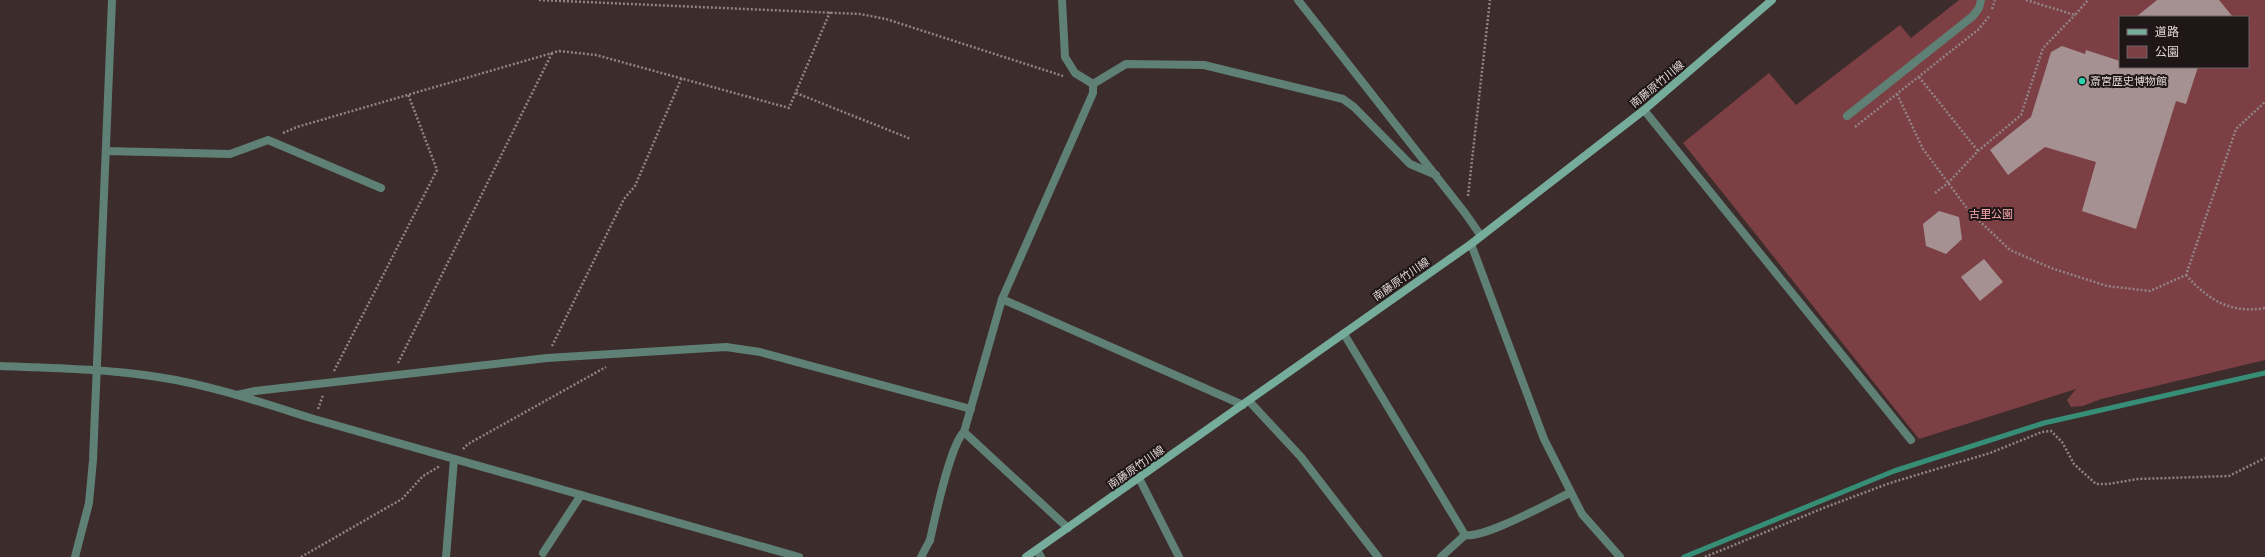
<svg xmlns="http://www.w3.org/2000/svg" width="2265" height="557" font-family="'Titillium Web','Noto Sans JP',sans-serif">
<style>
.green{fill:#7c3f44;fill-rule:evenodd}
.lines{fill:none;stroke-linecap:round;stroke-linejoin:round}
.stream{stroke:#368e76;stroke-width:5}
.building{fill:#a69192}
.path{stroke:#928384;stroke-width:2.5;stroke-dasharray:2 2;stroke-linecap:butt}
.service{stroke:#5f8075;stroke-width:8}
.minor{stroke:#5f8075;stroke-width:8}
.tertiary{stroke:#5f8075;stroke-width:8}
.secondary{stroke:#76ac9b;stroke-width:8}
.poi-dot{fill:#29d5ad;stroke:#1e1617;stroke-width:1.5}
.labels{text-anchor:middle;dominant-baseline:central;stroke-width:4;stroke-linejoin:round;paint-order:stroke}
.poi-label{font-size:11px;fill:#e3d7d8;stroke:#1e1617;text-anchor:start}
.street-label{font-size:11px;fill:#e3d7d8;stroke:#1e1617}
.park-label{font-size:11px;fill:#fba8ad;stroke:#1e1617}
</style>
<rect width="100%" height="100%" fill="#3d2c2c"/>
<path class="green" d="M1959,0H2265V360L2101,399L2083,406L2071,407L2067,400L2076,389L1919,439L1683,143L1769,73L1796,105L1900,25L1911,38ZM2120,17H2248V67H2120Z"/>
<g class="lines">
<path class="stream" d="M1684,557L1894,471L2044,423L2265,373"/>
</g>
<g class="building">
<path d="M2157,0H2219L2233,17H2136Z"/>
<path d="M2062,46L2085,54L2086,50L2120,61V67H2198L2186,104L2176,101L2136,229L2082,211L2096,162L2045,147L2008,175L1990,150L2031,117L2051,52Z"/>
<path d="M1939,211L1959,217L1962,239L1946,254L1926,246L1923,224Z"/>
<path d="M1984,259L2003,282L1980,301L1961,277Z"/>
</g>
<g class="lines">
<g class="path">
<path d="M539,0L860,14L886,19L1063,76"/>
<path d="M2026,0L2075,15L2088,0"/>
<path d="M1992,9L1995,0"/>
<path d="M1919,77L1978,151"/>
<path d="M796,93L911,139"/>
<path d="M1897,94L1923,149L1969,211L2010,250L2051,268L2107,286L2150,291L2186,275L2236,129L2265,102"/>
<path d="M1855,127L1979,29L1990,15"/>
<path d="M283,133L297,127L559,51L596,55L789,108L830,12"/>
<path d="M1935,193L1948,183L1978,151L2021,115L2043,48L2075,15"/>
<path d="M1468,196L1490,0"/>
<path d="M2186,275C2208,300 2231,314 2265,308"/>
<path d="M552,346L624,199L635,186L682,77"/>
<path d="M398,363L552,53"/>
<path d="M334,371L437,170L408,94"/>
<path d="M318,409L323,395"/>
<path d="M463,449L468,444L606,367"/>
<path d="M301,557L402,499L423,476L440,466"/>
<path d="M1705,557L1826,507L1890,483L1990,453L2042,432L2051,431L2062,442L2074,464L2096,484H2108L2138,479L2229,476L2265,458"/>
</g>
<g class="service">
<path d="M1093,84L1126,64L1204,65L1343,99L1354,107L1410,164L1436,175"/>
<path d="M106,151L230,154L268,140L381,188"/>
<path d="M1344,334L1465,535C1484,539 1550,502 1570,493"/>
<path d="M1249,401L1301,457L1378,557"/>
<path d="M1139,478L1179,557"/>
<path d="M930,540C935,518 950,445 964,432"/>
<path d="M1037,550L1041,557"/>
<path d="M446,557L454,459"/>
<path d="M1441,557L1465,535"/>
</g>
<g class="minor">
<path d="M1062,0L1065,57L1075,73L1093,84V93L1002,299L964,432L1068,528"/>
<path d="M1298,0L1465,213L1481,236"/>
<path d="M1644,110L1911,440"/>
<path d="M1471,244L1544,439L1582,514L1620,557"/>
<path d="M1002,299L1243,405"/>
<path d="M237,395L255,391L547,358L726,347L760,352L971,409"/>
<path d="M543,553L581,495"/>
<path d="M921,557L930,540"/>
</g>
<g class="tertiary">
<path d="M1847,116L1973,16L1979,8L1981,0"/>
<path d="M0,366C53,368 106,369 158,377C211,385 263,403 314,419L799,557"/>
<path d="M75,557L89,503L93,460L112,0"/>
</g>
<path class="secondary" d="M1026,557L1471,244L1644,110L1772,0"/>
</g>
<circle class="poi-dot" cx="2082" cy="81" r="4"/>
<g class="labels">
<g class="poi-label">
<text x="2090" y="81">斎宮歴史博物館</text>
</g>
<g class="street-label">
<text transform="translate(1657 84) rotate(-40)">南藤原竹川線</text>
<text transform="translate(1401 279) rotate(-35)">南藤原竹川線</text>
<text transform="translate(1136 467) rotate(-35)">南藤原竹川線</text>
</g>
<g class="park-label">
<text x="1991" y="214">古里公園</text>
</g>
</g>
<rect x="2119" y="16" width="130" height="52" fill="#1e1617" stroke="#6d6364"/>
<rect x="2127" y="29" width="20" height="6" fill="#76ac9b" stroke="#6d6364"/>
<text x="2155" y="36" font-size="12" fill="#e3d7d8">道路</text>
<rect x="2127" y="46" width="20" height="12" fill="#7c3f44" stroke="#6d6364"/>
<text x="2155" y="56" font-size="12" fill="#e3d7d8">公園</text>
</svg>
